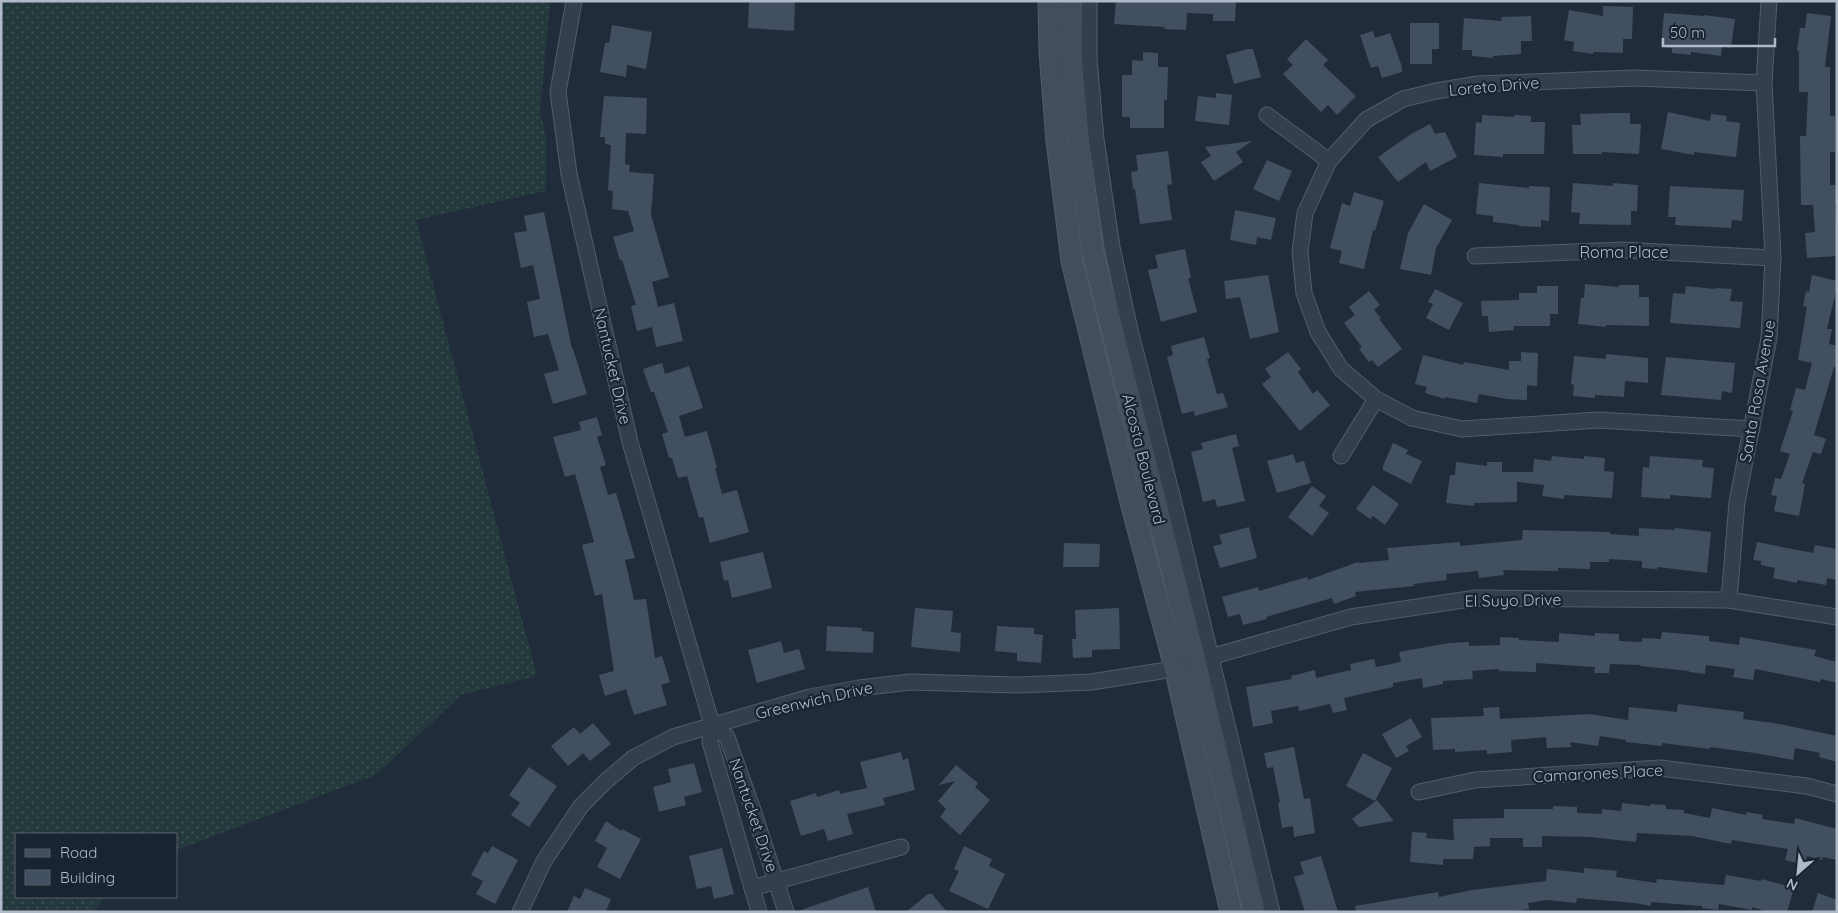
<svg xmlns="http://www.w3.org/2000/svg" width="1838" height="913" font-family="Quicksand,sans-serif">
<style>
.grass{fill:url(#grass-dots)}
.building{fill:#424f60}
.lines{fill:none;stroke-linecap:round;stroke-linejoin:round}
.minor-casing{stroke:#535c69;stroke-width:17}
.secondary-casing{stroke:#535c69;stroke-width:23}
.minor{stroke:#353e4b;stroke-width:15}
.secondary{stroke:#434d5e;stroke-width:21}
.labels{text-anchor:middle;dominant-baseline:central;stroke-width:4.5;stroke-linejoin:round;paint-order:stroke}
.street-label{font-size:16px;fill:#b0b9c7;stroke:#1a2330}
</style>
<defs>
<pattern id="grass-dots" width="8" height="8" patternUnits="userSpaceOnUse" patternTransform="scale(1.25)"><rect width="8" height="8" fill="#23393c"/><path d="M2 2h.1M6 6h.1" fill="none" stroke="#405457" stroke-width="1.8" stroke-linecap="round"/></pattern>
</defs>
<rect width="100%" height="100%" fill="#212c3b"/>
<path class="grass" d="M1,1H550L540,112L546,135V191L416,220L537,676L461,695L376,775L176,850V834H16V897H104L94,912H1Z"/>
<g class="building">
<path d="M749,1H795L794,31L748,28Z"/>
<path d="M1116,1H1236L1235,21H1213V14L1187,13L1186,30L1164,29L1165,27L1114,24Z"/>
<path d="M1603,6L1633,7L1632,39H1623V53L1593,52V54L1573,51L1574,42L1564,40L1569,10L1603,16Z"/>
<path d="M1664,13L1704,16V15L1735,19L1731,48L1722,46L1721,56L1691,52V55L1672,53V48L1661,47Z"/>
<path d="M1807,13L1831,16L1825,67H1830V116H1835V152H1830V185H1837V205H1835L1837,256L1807,258L1805,233L1815,232L1813,205H1801L1800,136H1806L1808,92H1799V51H1797L1800,28H1805Z"/>
<path d="M1531,16L1532,41H1521V54L1493,56V58L1472,56V50H1462L1464,18L1502,21L1501,17Z"/>
<path d="M1410,23H1439V49H1432V64H1410Z"/>
<path d="M612,25L652,32L646,69L627,65L626,77L600,72L605,43H609Z"/>
<path d="M1373,31L1375,38L1390,33L1402,67V72L1382,78L1378,66L1371,68L1360,35Z"/>
<path d="M1306,39L1328,60L1323,65L1356,96L1337,115L1328,105L1321,112L1283,74L1293,65L1287,59Z"/>
<path d="M1248,49H1253L1261,77L1234,84L1226,55Z"/>
<path d="M1143,52L1158,53V67H1168L1167,100H1164V128H1130V117H1122V75H1132V60L1143,61Z"/>
<path d="M1216,93L1232,95L1229,125L1195,121L1198,96L1216,98Z"/>
<path d="M604,96L647,98L646,134L626,133L625,164L630,165L629,172L654,174L651,215L669,277L652,282L658,307L674,303L683,341L656,347L652,327L637,331L631,306L636,305L622,260H620L613,237L634,231L628,211L612,209L613,191L608,190L611,145L605,144V137H600Z"/>
<path d="M1668,112L1710,121L1711,114L1727,116L1726,121L1740,123L1736,157L1694,152V155L1661,149Z"/>
<path d="M1615,113H1630V124H1641L1639,154L1602,152V154H1573L1572,125H1581L1580,114Z"/>
<path d="M1482,115L1514,117V115L1531,116V122H1545L1544,154H1503V157L1474,155L1476,122L1482,123Z"/>
<path d="M1430,124L1435,134L1445,132L1457,157L1430,171L1426,162L1398,182L1378,157L1411,134Z"/>
<path d="M1252,141L1236,152L1243,162L1214,181L1201,162L1211,156L1205,147Z"/>
<path d="M1168,151L1172,184L1167,185L1172,220L1140,224L1135,189H1133L1131,172L1138,171L1136,155Z"/>
<path d="M1267,160L1292,171L1279,201L1253,189Z"/>
<path d="M1479,183L1529,188V186L1550,187L1549,221L1541,220V227L1519,226V225L1493,222V216L1476,214Z"/>
<path d="M1573,183L1613,186V183L1638,185L1637,211H1631V225L1579,224L1580,213L1571,212Z"/>
<path d="M1670,186L1744,190L1742,221L1732,220L1731,228L1675,225L1676,217H1668Z"/>
<path d="M1354,192L1384,201L1375,231L1373,230L1364,269L1339,263L1342,251L1330,248L1342,203L1350,206Z"/>
<path d="M1424,204L1452,220L1436,248L1431,275L1400,269L1408,233Z"/>
<path d="M1235,210L1276,218L1271,240L1257,237L1256,245L1230,240Z"/>
<path d="M544,212L572,349H573L587,394L553,404L544,374L559,370L548,334L534,337L527,302L540,299L533,265L521,268L514,233L527,231L524,216Z"/>
<path d="M1185,249L1191,278H1188L1197,312L1161,322L1148,270L1158,268L1155,255Z"/>
<path d="M1268,275L1279,332L1250,339L1240,297L1226,299L1224,281Z"/>
<path d="M1812,275L1837,281V287L1827,329H1832L1829,344L1837,346V367H1834L1814,435L1826,439L1821,454L1813,452L1802,483L1805,484L1799,516L1774,511L1777,496L1771,495L1775,478L1781,479L1790,454L1780,451L1793,411L1790,410L1796,388L1805,390L1812,363L1798,360L1807,307L1803,306L1806,291L1809,292Z"/>
<path d="M1585,284L1619,287V285H1639V297H1649V326L1606,325V327L1578,324L1581,298H1584Z"/>
<path d="M1537,286H1558V314H1550V326H1514V330L1489,332L1488,316H1482L1481,301L1519,300V293H1537Z"/>
<path d="M1686,286L1715,289V288L1732,289L1730,301L1743,302L1740,328L1670,323L1673,293L1685,294Z"/>
<path d="M1435,289L1463,303L1449,330L1426,318L1433,304L1428,302Z"/>
<path d="M1369,291L1380,305L1374,310L1381,318L1379,319L1402,349L1378,367L1372,360L1369,362L1359,349L1362,347L1344,323L1355,315L1349,307Z"/>
<path d="M1204,337L1210,358L1207,359L1217,394L1223,393L1228,407L1195,416L1194,411L1182,414L1167,357L1173,355L1171,346Z"/>
<path d="M1288,352L1301,369L1298,372L1313,394L1317,390L1330,405L1300,431L1262,384L1271,377L1265,369Z"/>
<path d="M1521,352L1538,353L1537,386L1527,385V400L1507,399L1479,394L1477,403L1445,397V399L1425,393L1427,387L1415,384L1423,355L1463,365L1464,362L1509,370V361H1521Z"/>
<path d="M1606,354L1648,358V383L1625,381L1624,397L1595,395V398L1573,396L1574,385L1571,384L1574,356L1606,359Z"/>
<path d="M1666,357L1735,363L1732,393L1722,391L1721,400L1661,395Z"/>
<path d="M662,363L665,374L689,366L703,408L679,416L685,437L707,431L717,468H715L722,494L737,490L749,532L710,543L703,517L699,518L687,476L678,478L672,458H669L662,434L668,432L654,392H651L643,369Z"/>
<path d="M597,417L602,435L597,437L606,465L600,467L608,495L616,493L635,558L625,560L634,600L646,599L655,658L662,656L670,682L661,685L667,705L634,715L626,689L605,696L599,675L614,671L602,594L595,596L582,545L594,542L575,474L565,477L553,437L581,430L579,422Z"/>
<path d="M1236,434L1239,446L1232,448L1245,501L1217,507L1215,499L1203,502L1191,452L1203,449L1201,443Z"/>
<path d="M1393,443L1408,450L1406,454L1422,461L1411,484L1383,470V466Z"/>
<path d="M1293,454L1296,463L1304,461L1311,483L1277,493L1267,461Z"/>
<path d="M1552,456L1584,459V456L1605,458L1604,471L1614,472L1612,498L1564,495V499L1542,496L1544,485L1517,482V502L1474,503V506L1446,503L1450,475H1455L1456,462L1487,466V462H1502V472H1533L1534,459L1551,461Z"/>
<path d="M1650,456L1703,460L1702,467L1714,468L1711,498L1670,495V499L1641,497L1643,467L1649,468Z"/>
<path d="M1373,485L1399,504L1385,525L1373,516L1370,519L1356,509Z"/>
<path d="M1312,486L1326,496L1319,506L1329,513L1312,536L1288,517Z"/>
<path d="M1249,527L1257,558L1220,568L1213,546L1222,544L1219,535Z"/>
<path d="M1639,528L1674,530L1675,528L1711,532L1707,573L1658,567L1657,569L1642,568V561L1609,559V562H1590V569L1558,568V571L1503,570L1504,575L1479,578L1478,571L1446,574L1447,580L1413,584L1414,586L1355,592L1356,596L1334,604L1332,598L1266,617L1267,619L1243,625L1240,614L1228,617L1222,597L1258,587L1259,591L1307,577L1308,580L1358,562L1359,563L1389,560L1387,548L1460,542V546L1522,540L1523,530L1610,532V534L1639,536Z"/>
<path d="M1757,542L1813,553L1815,545L1837,549V580L1827,578L1826,585L1797,580V583L1773,578L1775,568L1761,565V561L1753,560Z"/>
<path d="M1064,543L1100,544L1099,567H1063Z"/>
<path d="M763,552L772,588L732,598L728,580L724,581L720,562Z"/>
<path d="M915,608L953,611L951,632L961,633L960,652L911,647Z"/>
<path d="M1119,608L1120,649L1092,650V657L1073,658L1072,639H1076L1075,610Z"/>
<path d="M827,626L862,628V631L874,632L873,653L826,651Z"/>
<path d="M997,626L1034,628V634L1043,635L1041,663L1017,661V653L995,651Z"/>
<path d="M1662,632L1709,636V641L1739,645L1740,637L1816,650L1814,656L1837,662V683L1821,679L1820,682L1755,669L1753,680L1733,677L1735,669L1706,665L1705,674L1689,672V671L1640,666V665L1610,664L1609,673H1594L1595,667L1536,663V672L1499,671V669L1472,671L1473,679L1443,681V684L1423,688L1422,678L1393,683V687L1344,698L1347,710L1333,713L1330,704L1299,711L1298,706L1271,711L1273,723L1253,727L1246,687L1292,679L1291,676L1315,670L1316,678L1351,670L1350,664L1374,659L1376,667L1401,662L1399,652L1449,643L1469,642V646L1500,645V637L1519,638V640L1559,642V633L1595,636V633L1619,634V641L1642,642V638L1661,639Z"/>
<path d="M781,641L784,653L799,649L805,669L757,683L748,650Z"/>
<path d="M1678,704L1744,712L1743,719L1774,723L1837,736V762L1819,757L1820,753L1795,748L1793,760L1755,753L1710,747V749L1662,743V746L1626,742V740L1600,736L1598,746L1570,742L1571,747L1547,748L1546,737L1511,740L1512,752L1487,754V750L1455,752V749L1433,750L1431,718L1484,716L1483,708L1499,707L1500,719L1589,714L1628,720L1629,707L1677,712Z"/>
<path d="M1411,718L1422,737L1406,746L1409,751L1396,758L1382,734Z"/>
<path d="M593,723L611,744L590,761L583,753L568,766L551,746L574,727L580,734Z"/>
<path d="M1294,747L1304,799L1310,798L1315,833L1294,837L1293,826L1282,828L1278,803L1280,802L1273,767L1267,768L1264,753Z"/>
<path d="M901,752L903,760L908,758L915,790L883,798L885,805L847,814L853,834L828,841L824,829L801,836L790,801L816,793L817,797L839,790L840,794L867,788L860,762Z"/>
<path d="M1363,753L1392,768L1375,801L1346,786Z"/>
<path d="M694,763L702,792L684,797L686,805L659,812L653,787L671,782L668,769Z"/>
<path d="M956,765L978,783L975,787L990,800L960,835L940,817L946,809L938,801L955,781L939,785Z"/>
<path d="M529,767L557,786L529,827L511,815L520,803L509,795Z"/>
<path d="M1377,800L1394,821L1359,827L1352,819Z"/>
<path d="M1622,803L1650,806V804L1666,805V809L1684,810V813L1710,818L1712,808L1746,815L1747,812L1763,815L1762,819L1794,824L1795,818L1837,829V860L1823,857L1822,860L1807,856L1804,865L1785,860L1788,849L1732,840L1731,844L1692,836L1637,833L1636,842L1589,837L1542,836V847H1523V838H1490V846L1474,847L1473,859H1443V865L1410,862L1412,832L1427,833L1426,838L1454,840L1453,819L1504,818V809H1553V806L1577,807V813L1602,814V809L1621,811Z"/>
<path d="M606,821L621,831L622,829L641,839L620,879L597,867L607,848L595,841Z"/>
<path d="M492,846L518,860L495,904L476,894L483,881L471,875L484,851L488,853Z"/>
<path d="M964,846L992,859L989,866L1005,874L988,909L949,891L959,871L954,869Z"/>
<path d="M722,848L734,894L714,899L711,886L697,889L689,856Z"/>
<path d="M1321,856L1338,912H1305L1294,877L1304,874L1300,862Z"/>
<path d="M1584,868L1617,871L1616,877L1656,883L1657,879L1724,885L1726,875L1761,881L1762,879L1794,888L1787,912H1768L1752,907V910L1719,904L1718,910L1702,908V906L1651,902V906L1635,903L1577,898L1576,903L1546,900L1528,903L1529,909L1510,912H1356L1355,906L1438,892L1439,897L1472,890L1546,881L1547,869L1584,873Z"/>
<path d="M868,887L876,912H801V910Z"/>
<path d="M585,888L611,899L606,911L608,912H567L574,896L580,899Z"/>
<path d="M1818,893L1837,900V912H1812Z"/>
<path d="M928,894H932L947,912H906Z"/>
</g>
<g class="lines">
<g class="minor-casing">
<g id="minor">
<path d="M574,1L558,92L569,174L630,442L712,725L710,742L759,912"/>
<path d="M1089,1V59L1096,139L1112,247L1130,330L1172,495L1272,912"/>
<path d="M1267,115L1329,161"/>
<path d="M1475,256L1622,250L1773,258"/>
<path d="M1752,429L1598,420L1462,429L1412,418L1376,399L1341,369L1318,332L1304,293L1300,252L1305,213L1329,161L1366,120L1403,99L1436,91L1478,84L1634,78L1764,83"/>
<path d="M1341,456L1376,399"/>
<path d="M1729,600L1737,502L1769,338L1773,258L1764,83L1769,1"/>
<path d="M712,725L727,737L752,807L786,912"/>
<path d="M1419,792L1475,780L1660,768L1807,786L1837,794"/>
<path d="M752,888L901,847"/>
<path d="M520,912L544,861L581,806L606,781L633,758L673,737L810,697L859,688L910,682L1020,685L1091,682L1161,671L1351,617L1476,598L1729,600L1837,617"/>
</g>
</g>
<g class="secondary-casing">
<g id="secondary">
<path d="M1049,1L1050,52L1057,141L1072,261L1132,506L1175,667L1231,912"/>
<path d="M1070,1L1071,62L1080,157L1093,253L1195,661L1254,912"/>
</g>
</g>
<use href="#minor" class="minor"/>
<use href="#secondary" class="secondary"/>
</g>
<g class="labels">
<g class="street-label">
<text transform="translate(1494 86) rotate(-5)">Loreto Drive</text>
<text x="1624" y="252">Roma Place</text>
<text transform="translate(613 366) rotate(77)">Nantucket Drive</text>
<text transform="translate(1757 391) rotate(-80)">Santa Rosa Avenue</text>
<text transform="translate(1144 459) rotate(76)">Alcosta Boulevard</text>
<text transform="translate(1513 600) rotate(-1)">El Suyo Drive</text>
<text transform="translate(814 700) rotate(-13)">Greenwich Drive</text>
<text transform="translate(1598 773) rotate(-3)">Camarones Place</text>
<text transform="translate(754 815) rotate(71)">Nantucket Drive</text>
</g>
</g>
<rect width="1838" height="913" fill="none" stroke="#b0b9c7" stroke-width="5"/>
<rect x="15" y="833" width="162" height="65" fill="#1a2330" stroke="#565f6c"/>
<rect x="25" y="849" width="25" height="8" fill="#434d5e" stroke="#565f6c"/>
<text x="60" y="858" font-size="15" fill="#b0b9c7">Road</text>
<rect x="25" y="870" width="25" height="15" fill="#424f60" stroke="#565f6c"/>
<text x="60" y="883" font-size="15" fill="#b0b9c7">Building</text>
<g transform="translate(1798 873) rotate(207)" stroke="#1a2330" stroke-width="4" paint-order="stroke">
<path d="M0-4L9 19L0 12L-9 19Z" fill="#b0b9c7"/>
<text y="-8" font-size="14" font-weight="bold" text-anchor="middle" fill="#b0b9c7">N</text>
</g>
<path d="M1663 38v8h112v-8" fill="none" stroke="#b0b9c7" stroke-width="2.5"/>
<text x="1670" y="38" font-size="15" fill="#b0b9c7" stroke="#1a2330" stroke-width="4" paint-order="stroke">50 m</text>
</svg>
